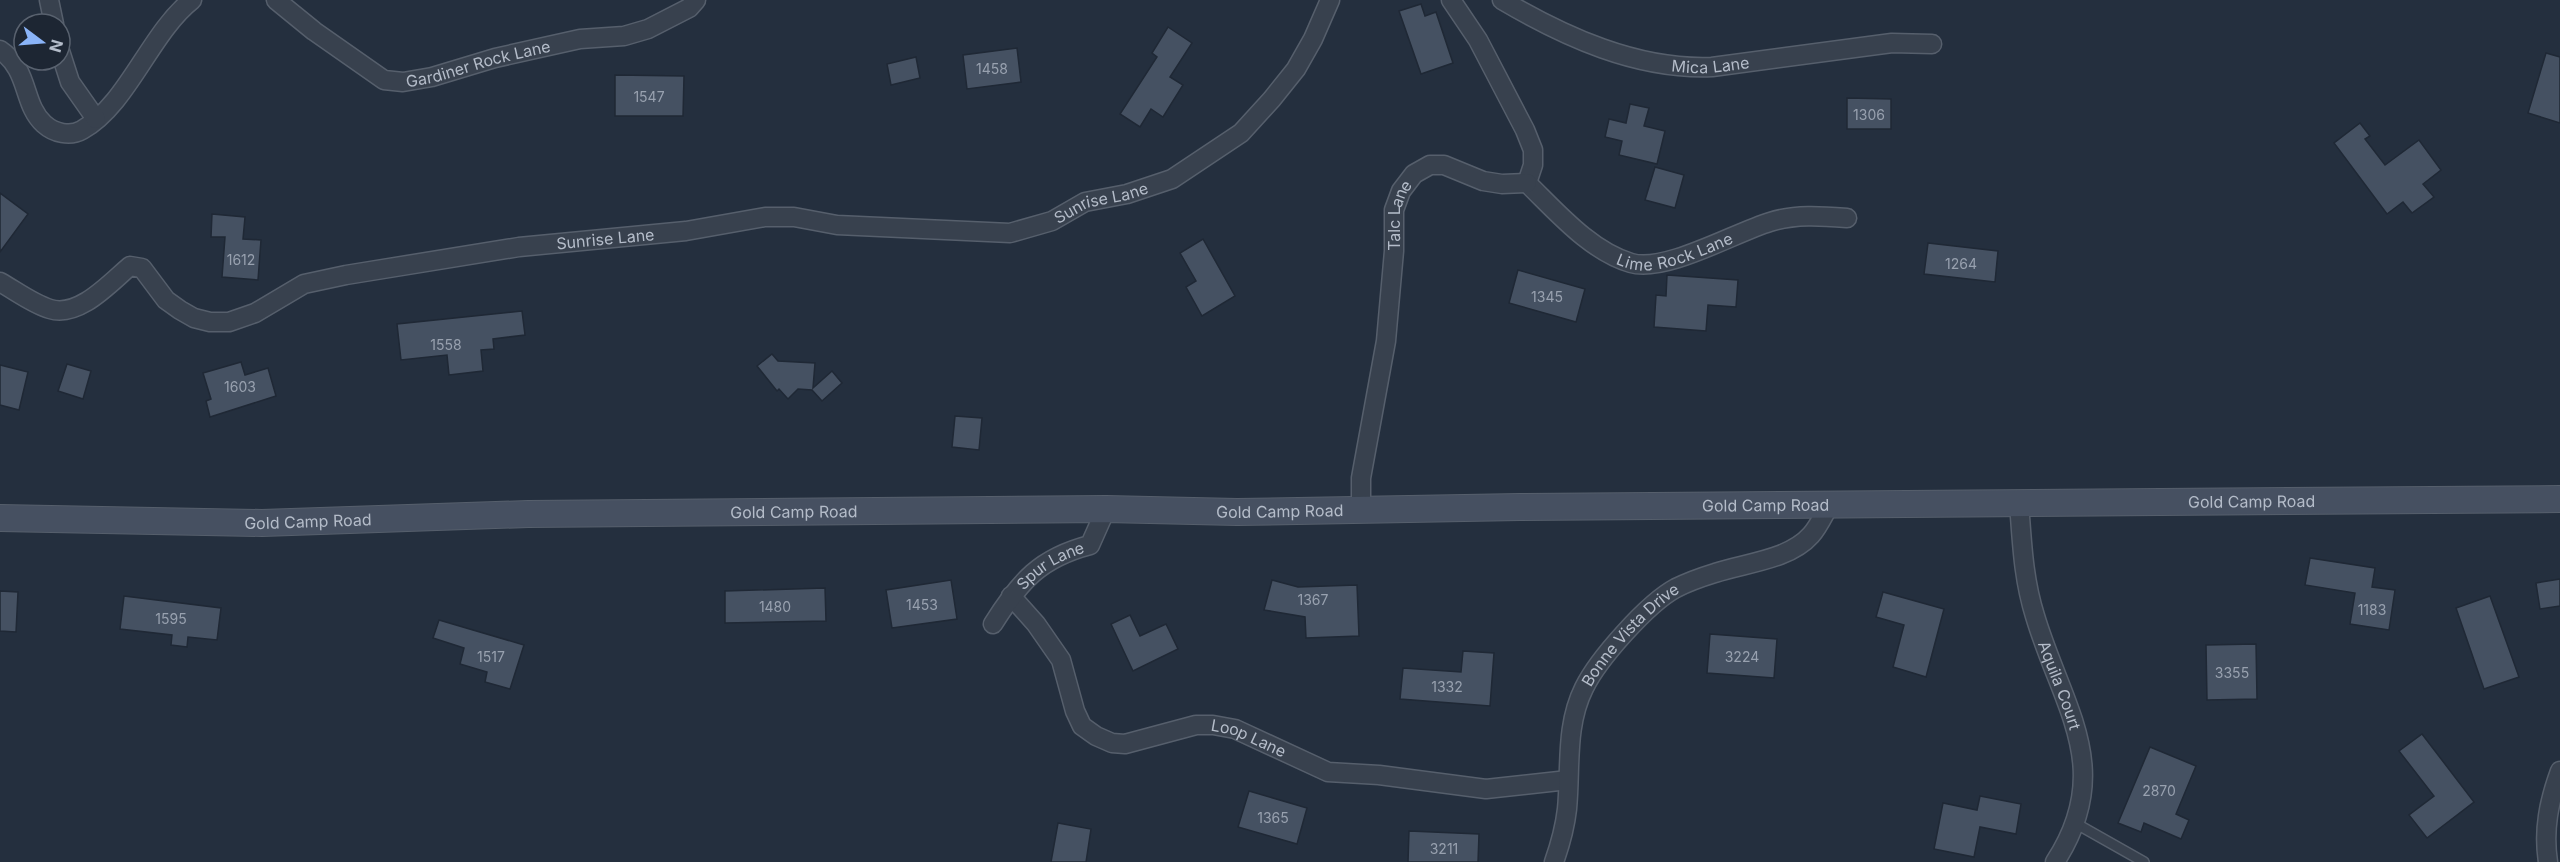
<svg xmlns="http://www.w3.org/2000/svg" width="2560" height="862" font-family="Inter,sans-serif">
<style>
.building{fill:#455162;stroke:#1f2835;stroke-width:1.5}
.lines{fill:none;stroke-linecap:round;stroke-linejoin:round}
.lane-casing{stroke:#565f6c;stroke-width:12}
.street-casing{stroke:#565f6c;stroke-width:21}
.secondary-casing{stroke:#565f6c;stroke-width:28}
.lane{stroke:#38414e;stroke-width:9}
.street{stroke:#38414e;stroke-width:18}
.secondary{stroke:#465061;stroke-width:26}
.labels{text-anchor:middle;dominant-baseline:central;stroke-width:4.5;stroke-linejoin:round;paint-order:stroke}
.number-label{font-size:14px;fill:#98a1af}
.street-label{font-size:16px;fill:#b4bcc9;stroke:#1d2633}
</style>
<rect width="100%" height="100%" fill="#242f3e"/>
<g class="building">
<path d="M1421,4L1425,16L1436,12L1453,63L1421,74L1399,11Z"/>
<path d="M1168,27L1192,43L1170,77L1183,85L1163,117L1151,109L1140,127L1120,114L1157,57L1152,53Z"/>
<path d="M1017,48L1021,82L967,89L963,55Z"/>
<path d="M2546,53L2560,57V123L2528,113Z"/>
<path d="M916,57L920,78L891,85L887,64Z"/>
<path d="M615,75L684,76L683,116H615Z"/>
<path d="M1847,98L1891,99V129H1847Z"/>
<path d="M1630,104L1649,108L1644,126L1665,131L1657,164L1619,155L1622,141L1605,137L1609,119L1626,123Z"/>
<path d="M2360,123L2370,136L2365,139L2385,165L2419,140L2441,170L2423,184L2434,197L2412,213L2403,202L2387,214L2334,143Z"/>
<path d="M1655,167L1684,175L1675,208L1645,200Z"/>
<path d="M0,193L28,214L0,252Z"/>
<path d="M212,214L245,217L243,239L261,240L258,280L222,277L225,237H211Z"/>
<path d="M1203,239L1235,296L1202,316L1186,287L1196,281L1180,253Z"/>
<path d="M1928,243L1998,251L1995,282L1924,274Z"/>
<path d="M1518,270L1585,289L1576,322L1509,303Z"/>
<path d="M1667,275L1738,280L1736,307L1708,305L1706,331L1654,327L1656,295L1666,296Z"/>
<path d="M522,311L525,335L493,339L494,349L481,350L483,371L449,375L447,355L401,360L397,324Z"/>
<path d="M772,354L778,361L815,363L813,388L832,371L842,383L822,401L812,390L798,389L788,399L779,389L777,391L757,366Z"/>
<path d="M241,362L245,375L268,368L276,396L210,417L206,401L211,399L203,373Z"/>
<path d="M67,364L91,371L83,399L58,391Z"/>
<path d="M0,365L28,372L19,410L0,405Z"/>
<path d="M955,416L982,418L979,450L952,447Z"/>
<path d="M2310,558L2375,568L2372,587L2395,590L2389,630L2350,624L2355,593L2305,585Z"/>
<path d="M2560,579V606L2540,609L2536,583Z"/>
<path d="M951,580L957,619L892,628L886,590Z"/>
<path d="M1272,580L1298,587L1357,585L1359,636L1306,638L1305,617L1264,610Z"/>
<path d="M825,588L826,621L725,623V591Z"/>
<path d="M0,591L18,592L16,632L0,631Z"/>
<path d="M1883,592L1944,609L1926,677L1893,667L1904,625L1876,617Z"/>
<path d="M124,596L221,608L217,640L188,637L187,647L171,645L172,635L120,629Z"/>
<path d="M2490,596L2519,677L2484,689L2456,608Z"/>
<path d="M1130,615L1140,636L1166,624L1178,649L1133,671L1111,624Z"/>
<path d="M439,620L524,645L510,689L485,682L487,672L460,664L464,648L433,638Z"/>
<path d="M1710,634L1777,639L1774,678L1707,673Z"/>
<path d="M2256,644L2257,699L2207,700L2206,645Z"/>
<path d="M1463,651L1494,653L1490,706L1400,699L1403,668L1461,672Z"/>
<path d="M2422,734L2474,802L2427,838L2409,815L2434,796L2399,751Z"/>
<path d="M2150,747L2196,766L2176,814L2189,820L2181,839L2144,823L2141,832L2118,823Z"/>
<path d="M1249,791L1307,808L1297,844L1238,827Z"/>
<path d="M1980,796L2021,804L2016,834L1980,827L1974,857L1934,849L1943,803L1977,810Z"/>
<path d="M1058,823L1091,829L1086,862H1051Z"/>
<path d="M1409,831L1479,834L1478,862H1408Z"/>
</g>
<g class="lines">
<g class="lane-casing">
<path id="lane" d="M2075,823L2144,862"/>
</g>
<g class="street-casing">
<g id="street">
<path d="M49,0L54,24"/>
<path id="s1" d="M276,0L314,31L384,80L403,82L432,77L495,58L580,39L624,36L648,29L689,8L696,0"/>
<path d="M1451,0L1478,40L1525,130L1533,150V165L1527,183"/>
<path id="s2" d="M1502,0C1565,37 1637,70 1712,67L1892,43L1932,44"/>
<path d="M0,50C30,70 22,104 44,124C54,133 70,137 82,130C128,104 150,33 192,0"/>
<path d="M60,51L70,82L96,119"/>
<path id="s3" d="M1527,183C1556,211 1590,251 1631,263C1665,273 1734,233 1770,222C1795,214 1821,216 1847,218"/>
<path id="s4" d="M0,282C16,291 33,304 50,309C79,318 110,283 130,266L142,268L166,300L180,310L194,318L210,322H229L255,313L304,284L346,275L519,247L686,231L765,217H794L837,225L1010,233L1052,221L1085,202L1127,194L1172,179L1241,133L1272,99L1296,69L1313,39L1330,0"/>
<path id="s5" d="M2019,503C2022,541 2023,578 2035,616C2062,707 2116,768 2055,862"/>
<path id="s6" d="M1361,510V478L1386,341L1394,251V210L1401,191L1414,174L1430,165H1444L1483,181L1502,184L1527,183"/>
<path id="s7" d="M1011,596L1036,624L1061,660L1075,711L1082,726L1096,736L1112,743L1125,744L1196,725H1213L1235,729L1328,772L1379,775L1486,789L1568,780"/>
<path id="s8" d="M993,624C1020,581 1040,558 1090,545L1106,509"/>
<path id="s9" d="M1554,862C1560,845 1565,827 1567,809C1571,768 1565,726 1584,688C1598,659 1648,603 1676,588C1688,582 1702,577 1715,573C1745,563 1789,560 1811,535C1819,526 1824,514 1830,504"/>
<path d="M2548,862C2543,830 2549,801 2560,771"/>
</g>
</g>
<g class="secondary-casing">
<g id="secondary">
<path id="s10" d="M0,518L262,523L528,514L1106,509L1237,512L1520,507L2560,499"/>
</g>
</g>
<use href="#lane" class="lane"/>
<use href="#street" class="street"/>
<use href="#secondary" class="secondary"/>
</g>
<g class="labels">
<g class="number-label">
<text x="992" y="68">1458</text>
<text x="649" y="96">1547</text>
<text x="1869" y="114">1306</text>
<text x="241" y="259">1612</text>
<text x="1961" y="263">1264</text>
<text x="1547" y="296">1345</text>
<text x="446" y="344">1558</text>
<text x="240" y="386">1603</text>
<text x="1313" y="599">1367</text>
<text x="922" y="604">1453</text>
<text x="775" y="606">1480</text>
<text x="2372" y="609">1183</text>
<text x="171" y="618">1595</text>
<text x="491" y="656">1517</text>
<text x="1742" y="656">3224</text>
<text x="2232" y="672">3355</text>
<text x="1447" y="686">1332</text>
<text x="2159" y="790">2870</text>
<text x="1273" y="817">1365</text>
<text x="1444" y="848">3211</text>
</g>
<g class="street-label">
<text stroke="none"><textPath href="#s1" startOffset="231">Gardiner Rock Lane</textPath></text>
<text stroke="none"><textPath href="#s2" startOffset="222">Mica Lane</textPath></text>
<text stroke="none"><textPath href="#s4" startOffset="1166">Sunrise Lane</textPath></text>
<text stroke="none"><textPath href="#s6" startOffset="298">Talc Lane</textPath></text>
<text stroke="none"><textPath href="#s4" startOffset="662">Sunrise Lane</textPath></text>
<text stroke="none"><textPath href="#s3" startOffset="178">Lime Rock Lane</textPath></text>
<text stroke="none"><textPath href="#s10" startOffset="2252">Gold Camp Road</textPath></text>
<text stroke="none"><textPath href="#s10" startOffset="1766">Gold Camp Road</textPath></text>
<text stroke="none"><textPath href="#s10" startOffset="1280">Gold Camp Road</textPath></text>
<text stroke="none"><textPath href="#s10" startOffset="794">Gold Camp Road</textPath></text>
<text stroke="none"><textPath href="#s10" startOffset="308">Gold Camp Road</textPath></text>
<text stroke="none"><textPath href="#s8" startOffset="84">Spur Lane</textPath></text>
<text stroke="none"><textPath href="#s9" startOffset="249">Bonne Vista Drive</textPath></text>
<text stroke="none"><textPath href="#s5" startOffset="188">Aquila Court</textPath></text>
<text stroke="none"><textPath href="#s7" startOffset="327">Loop Lane</textPath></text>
</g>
</g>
<g transform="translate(42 42) rotate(106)"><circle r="28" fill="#1d2633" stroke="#59626f" stroke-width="1.5"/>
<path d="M0-4.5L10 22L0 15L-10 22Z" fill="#8ab4f8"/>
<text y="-9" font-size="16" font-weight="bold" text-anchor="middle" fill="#b4bcc9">N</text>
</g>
</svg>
